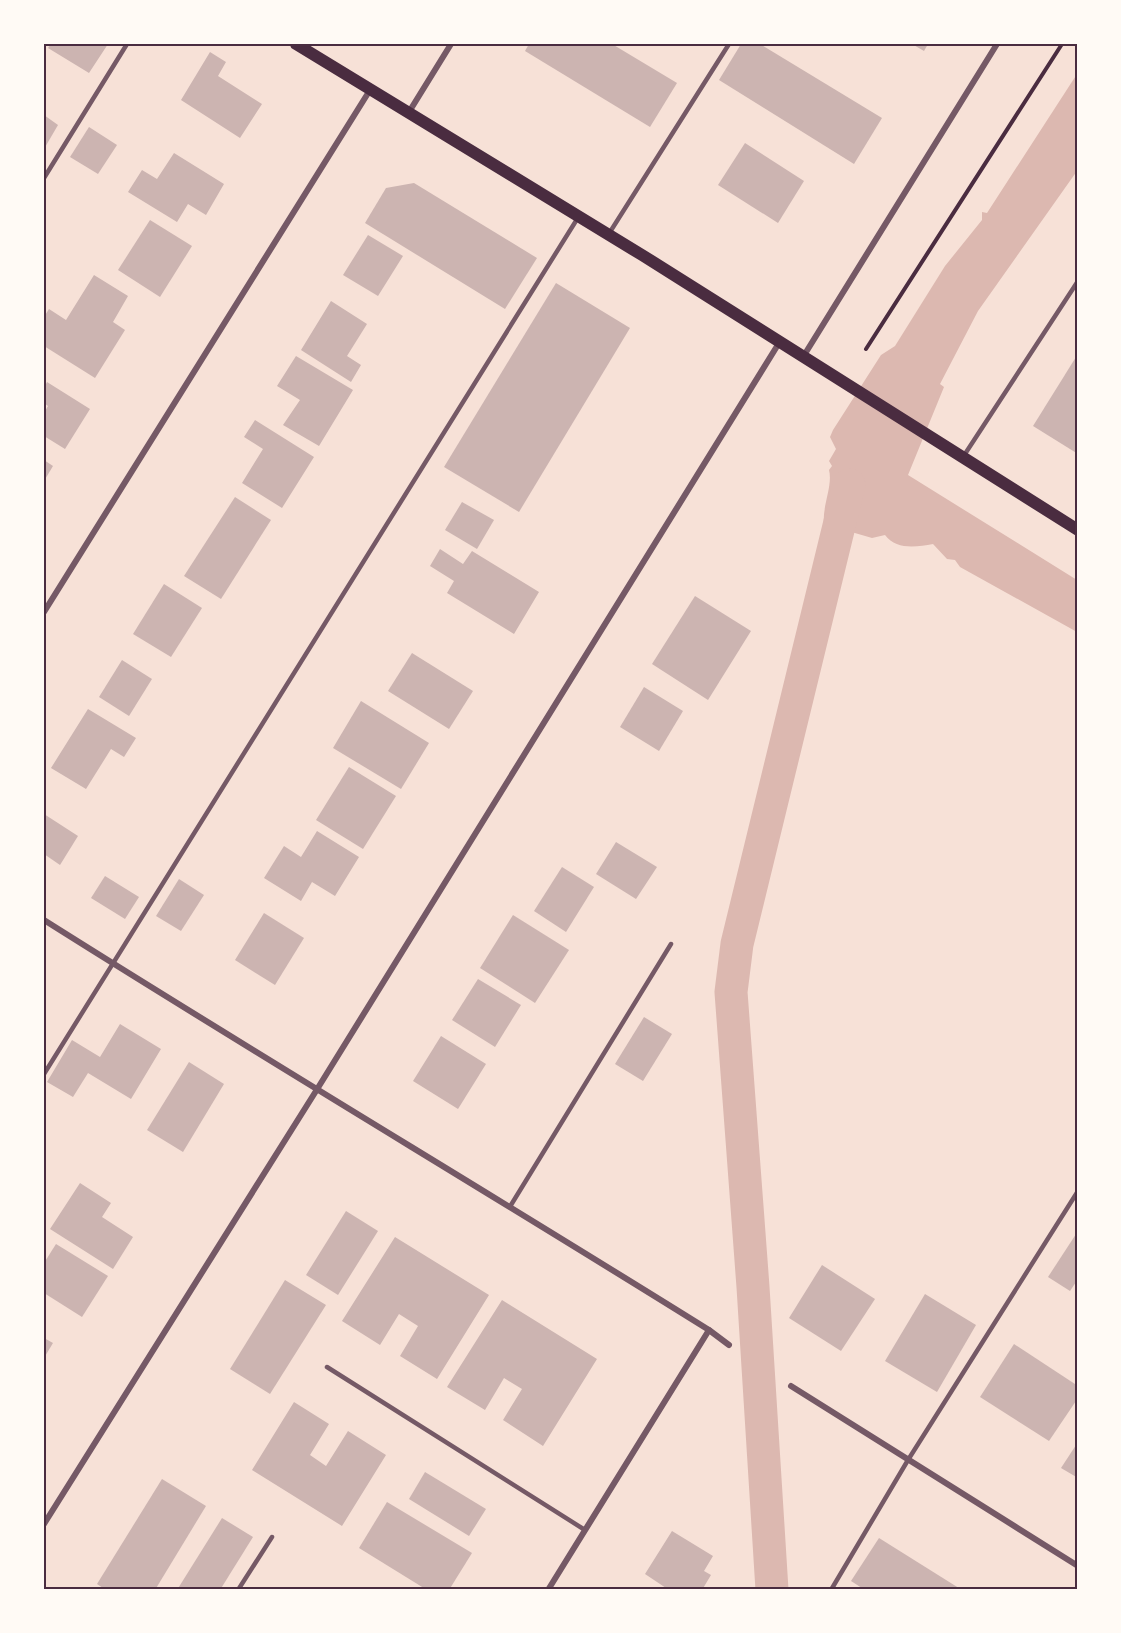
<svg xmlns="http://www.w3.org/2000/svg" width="1121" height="1633" font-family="Cabin,sans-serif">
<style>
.water{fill:#dcb8b0}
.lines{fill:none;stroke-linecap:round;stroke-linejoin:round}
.canal{stroke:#dcb8b0;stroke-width:33}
.building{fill:#ccb4b1}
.path{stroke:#4a2c40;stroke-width:4}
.service{stroke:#755966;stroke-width:4.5}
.minor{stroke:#755966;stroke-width:6}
.secondary{stroke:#4a2c40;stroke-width:12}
.neatline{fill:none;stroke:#4a2c40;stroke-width:2}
</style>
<rect width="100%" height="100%" fill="#f7e1d7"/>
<path class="water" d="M1077,74V171L978,311L940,384L944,387L908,475L1077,580V632L960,567L955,560L947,559L933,544C916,547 896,550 885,535L872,538L824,524C822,506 833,486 829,470L832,466L829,461L836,449L830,437L833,430L881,355L895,346L945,266L982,220V212L987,213Z"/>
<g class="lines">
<path class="canal" d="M772,1590L753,1287L731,992L737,944L849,485"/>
</g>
<g class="building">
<path d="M51,44L87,46L108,44L89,73L48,48Z"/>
<path d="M529,44H612L677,83L650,127L525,51Z"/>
<path d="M741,44H760L882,118L854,164L719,80Z"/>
<path d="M912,44H928L924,51Z"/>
<path d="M210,52L226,62L218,76L262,104L240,138L181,100Z"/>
<path d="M44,115L58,125L44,149Z"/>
<path d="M89,127L117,145L98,174L70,157Z"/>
<path d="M745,143L804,181L778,223L718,185Z"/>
<path d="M174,153L224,184L206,215L188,204L177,222L128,192L142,170L157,179Z"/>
<path d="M414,183L537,258L505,309L365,223L386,188Z"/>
<path d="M150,220L192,246L160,297L118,270Z"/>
<path d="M368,235L403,256L378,296L343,275Z"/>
<path d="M94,275L128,296L113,322L125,330L95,378L44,346V317L49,309L66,320Z"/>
<path d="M556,283L630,328L519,512L444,467Z"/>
<path d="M331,301L367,324L347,356L361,365L351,382L301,350Z"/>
<path d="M296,356L353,390L319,446L283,425L300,400L277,386Z"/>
<path d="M1076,357L1078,358V454L1033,426Z"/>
<path d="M47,382L90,409L65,449L44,436V413L48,406L44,403V388Z"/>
<path d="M255,420L314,457L282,508L242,483L263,449L244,437Z"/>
<path d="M44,460L53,466L44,481Z"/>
<path d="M235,497L271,520L221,599L184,576Z"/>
<path d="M462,502L494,520L477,549L445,530Z"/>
<path d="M440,549L463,564L472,551L539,592L514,634L447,593L454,581L430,566Z"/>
<path d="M164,584L202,608L171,657L133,634Z"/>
<path d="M695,596L751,631L708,700L652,664Z"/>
<path d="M412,653L473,691L449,729L388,691Z"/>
<path d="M122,660L152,679L129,716L99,697Z"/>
<path d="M644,687L683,711L659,751L620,727Z"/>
<path d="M361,701L429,743L401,789L333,748Z"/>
<path d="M88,709L136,738L124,757L111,749L86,789L51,768Z"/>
<path d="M349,767L396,796L363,849L316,820Z"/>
<path d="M44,814L78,836L60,865L44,854Z"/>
<path d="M317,831L359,857L335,896L312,882L301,901L264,878L284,846L301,857Z"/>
<path d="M616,842L657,867L636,899L596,874Z"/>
<path d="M562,867L594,887L566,932L534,911Z"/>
<path d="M105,876L139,897L125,919L91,898Z"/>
<path d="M179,879L204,895L181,931L156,916Z"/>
<path d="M264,913L304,938L275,985L235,960Z"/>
<path d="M513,915L569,950L535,1003L480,968Z"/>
<path d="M478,979L521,1005L495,1047L452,1020Z"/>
<path d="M644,1017L672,1034L643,1081L615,1064Z"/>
<path d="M120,1024L161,1049L131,1099L88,1073L73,1097L47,1082L72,1040L100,1057Z"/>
<path d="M441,1036L486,1064L458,1109L413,1081Z"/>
<path d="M189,1062L224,1084L183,1152L147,1130Z"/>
<path d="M80,1183L111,1203L102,1217L133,1237L113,1269L50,1229Z"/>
<path d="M346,1211L378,1231L338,1295L306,1275Z"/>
<path d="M1078,1231V1279L1070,1291L1048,1277Z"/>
<path d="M395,1237L489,1295L437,1379L400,1356L418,1326L399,1314L380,1345L342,1321Z"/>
<path d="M56,1244L108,1276L82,1317L44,1293V1263Z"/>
<path d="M822,1265L875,1299L841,1351L789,1318Z"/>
<path d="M285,1280L326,1305L270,1394L230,1369Z"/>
<path d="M925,1294L976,1325L937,1392L885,1361Z"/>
<path d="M502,1300L597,1359L543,1446L503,1420L522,1389L504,1378L485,1410L447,1387Z"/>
<path d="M44,1338L53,1343L44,1358Z"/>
<path d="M1014,1344L1078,1386V1398L1049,1441L980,1397Z"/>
<path d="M294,1402L329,1424L310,1455L326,1466L348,1431L386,1455L342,1526L252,1470Z"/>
<path d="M1078,1442V1478L1061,1468Z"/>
<path d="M425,1472L486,1509L469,1536L409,1499Z"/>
<path d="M162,1479L206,1506L155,1590H106L97,1584Z"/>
<path d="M387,1502L472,1553L449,1590H427L359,1548Z"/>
<path d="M222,1518L253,1537L220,1590H177Z"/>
<path d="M672,1531L713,1556L704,1571L711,1575L702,1590H669L645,1574Z"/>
<path d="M879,1538L962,1590H865L851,1581Z"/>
</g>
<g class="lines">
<path class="path" d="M866,349L1062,44"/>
<g class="service">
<path d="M44,178L127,44"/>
<path d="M610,232L729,44"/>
<path d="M963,457L1078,281"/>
<path d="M44,1074L579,216"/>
<path d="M511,1205L671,944"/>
<path d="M327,1367L585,1530"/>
<path d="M238,1590L272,1537"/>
<path d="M831,1590L908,1460L1078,1191"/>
</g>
<g class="minor">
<path d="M409,112L451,44"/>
<path d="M803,357L997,44"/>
<path d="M44,612L370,90"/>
<path d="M44,920C264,1059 488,1192 709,1330L729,1345"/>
<path d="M791,1386L1078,1566"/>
<path d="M44,1524L316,1091L779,343"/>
<path d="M548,1590L709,1330"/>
</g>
<path class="secondary" d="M296,44L642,255L1078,530"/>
</g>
<rect width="1121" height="1633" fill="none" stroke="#fffaf5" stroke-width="90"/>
<rect x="45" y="45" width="1031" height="1543" class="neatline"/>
</svg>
